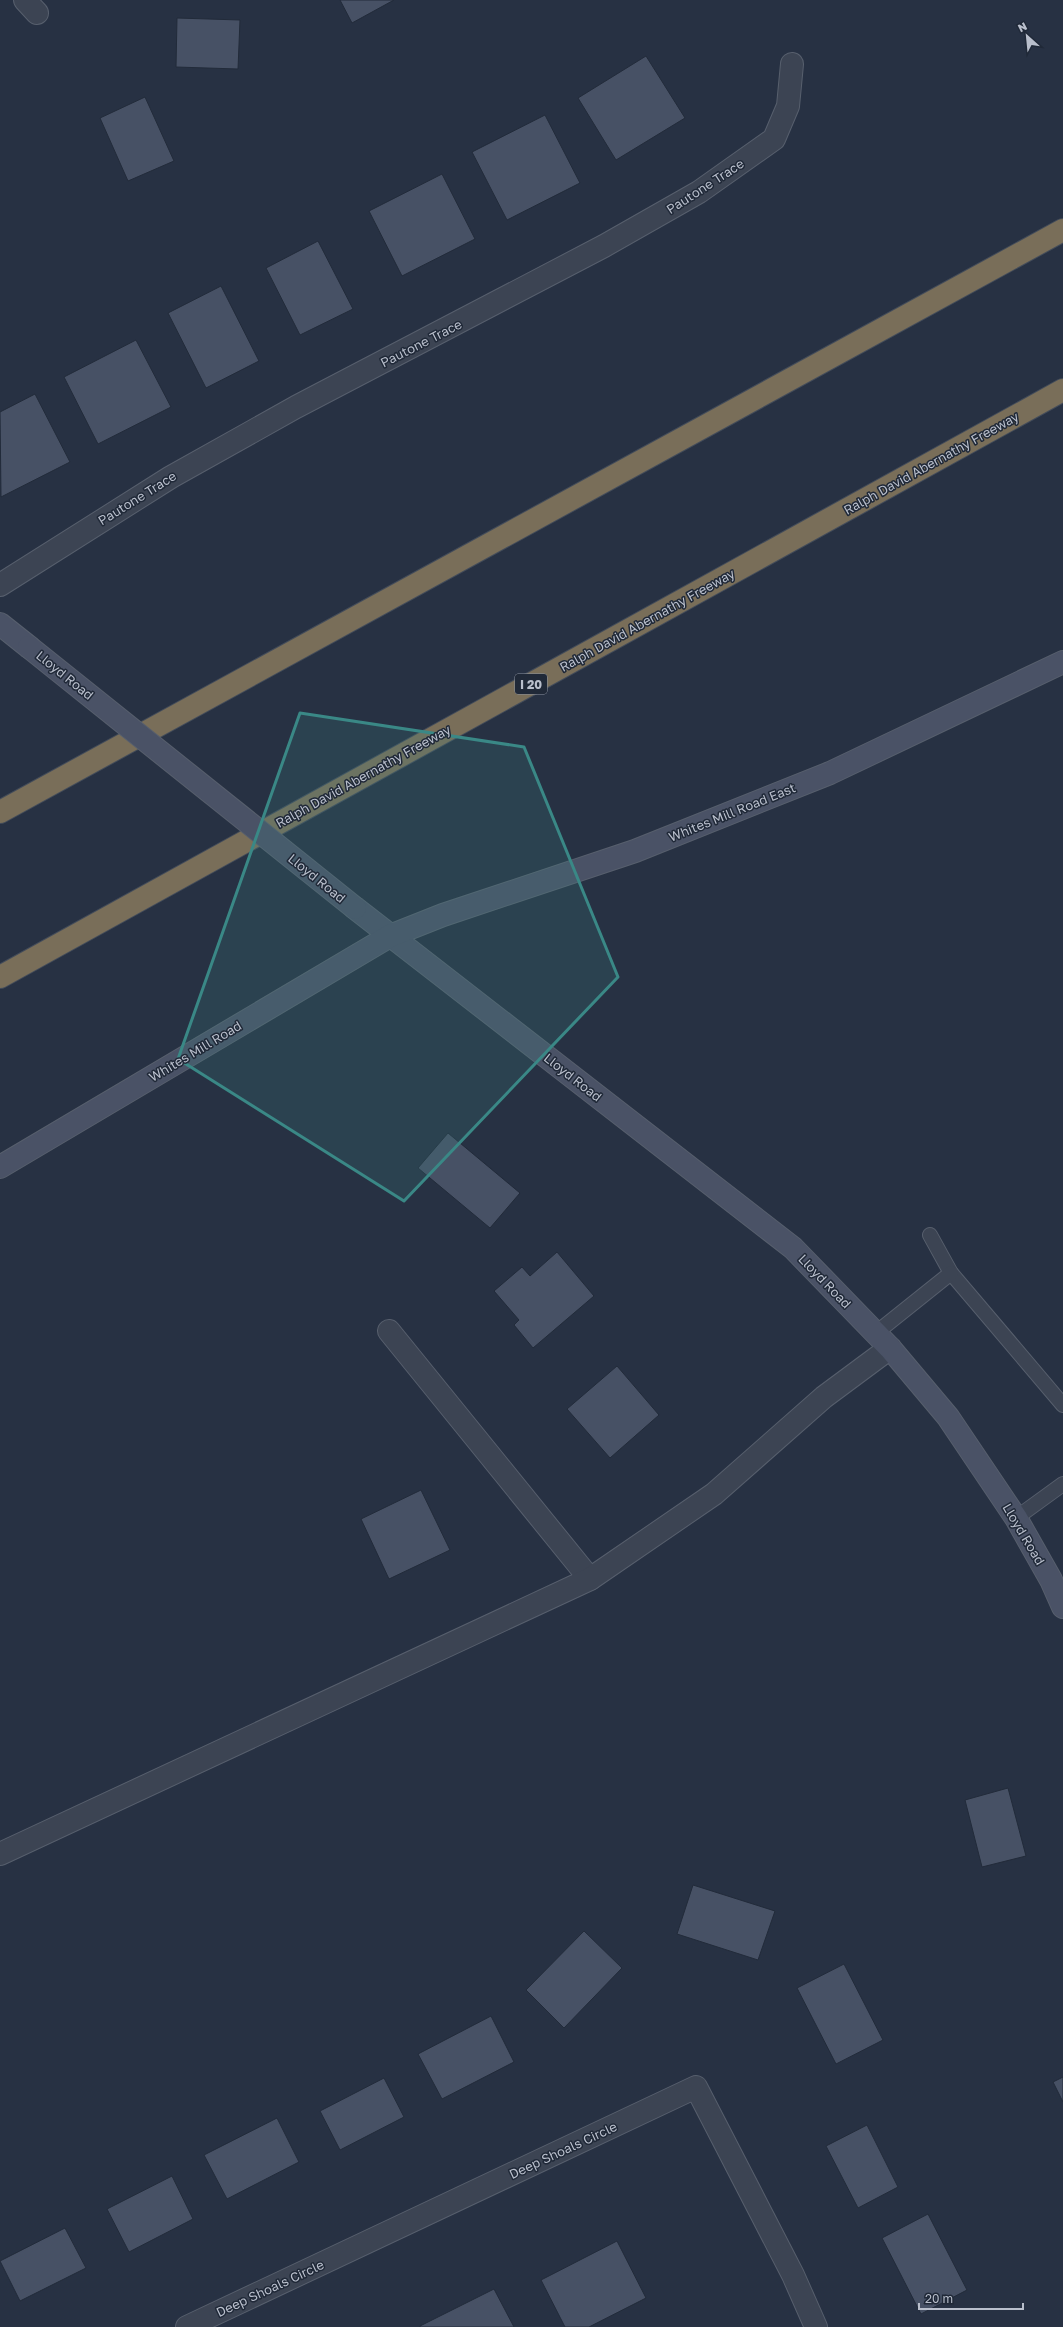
<svg xmlns="http://www.w3.org/2000/svg" width="1063" height="2327" font-family="'Golos Text',sans-serif">
<style>
.building{fill:#475165;stroke:#222b3a}
.lines{fill:none;stroke-linecap:round;stroke-linejoin:round}
.lane-casing{stroke:#575f6d;stroke-width:16}
.street-casing{stroke:#575f6d;stroke-width:24}
.secondary-casing{stroke:#575f6d;stroke-width:24}
.highway-casing{stroke:#434c5a;stroke-width:24}
.lane{stroke:#3c4453;stroke-width:14}
.street{stroke:#3c4453;stroke-width:22}
.secondary{stroke:#4a5266;stroke-width:22}
.highway{stroke:#796e59;stroke-width:22}
.secondary-bridge-casing{stroke:#575f6d;stroke-width:24;stroke-linecap:butt}
.secondary-bridge{stroke:#4a5266;stroke-width:22}
.marked{fill:#3a8886;fill-opacity:0.2;stroke:#3a8886;stroke-width:3;stroke-linejoin:round}
.labels{text-anchor:middle;dominant-baseline:central;stroke-width:3;stroke-linejoin:round;paint-order:stroke}
.shield{fill:#202938;stroke:#8b92a0;stroke-width:1}
.shield-label{font-size:12px;font-weight:bold;fill:#b9bfcc}
.street-label{font-size:13px;fill:#b9bfcc;stroke:#202938}
</style>
<rect width="100%" height="100%" fill="#273143"/>
<g class="building">
<path d="M340,0H394L352,23Z"/>
<path d="M177,18L240,20L238,69L176,67Z"/>
<path d="M646,56L685,118L616,160L578,98Z"/>
<path d="M145,97L174,161L128,181L100,118Z"/>
<path d="M545,115L580,183L507,220L472,152Z"/>
<path d="M442,174L475,239L402,276L369,211Z"/>
<path d="M318,241L353,309L300,335L266,268Z"/>
<path d="M221,286L259,361L206,388L168,313Z"/>
<path d="M136,340L171,407L98,444L64,377Z"/>
<path d="M35,394L70,462L1,497L0,412Z"/>
<path d="M448,1133L520,1193L490,1228L418,1168Z"/>
<path d="M557,1252L594,1296L533,1348L514,1325L519,1320L494,1291L522,1267L530,1276Z"/>
<path d="M617,1366L659,1415L610,1458L567,1409Z"/>
<path d="M421,1490L450,1550L389,1579L361,1519Z"/>
<path d="M1008,1788L1026,1856L982,1867L965,1800Z"/>
<path d="M693,1885L775,1911L758,1960L677,1934Z"/>
<path d="M584,1931L622,1968L564,2028L526,1990Z"/>
<path d="M844,1964L883,2040L836,2064L797,1988Z"/>
<path d="M491,2016L514,2062L442,2099L418,2054Z"/>
<path d="M1063,2077V2102L1053,2082Z"/>
<path d="M384,2078L404,2117L340,2150L320,2111Z"/>
<path d="M277,2118L299,2162L227,2199L204,2155Z"/>
<path d="M867,2125L898,2187L858,2208L826,2146Z"/>
<path d="M172,2176L193,2219L129,2252L107,2209Z"/>
<path d="M928,2214L967,2290L921,2314L882,2238Z"/>
<path d="M65,2228L86,2268L20,2301L0,2261Z"/>
<path d="M617,2241L646,2298L589,2327H565L541,2280Z"/>
<path d="M494,2289L514,2327H420V2326Z"/>
</g>
<g class="lines">
<g class="lane-casing">
<g id="lane">
<path d="M930,1235L951,1273L1063,1405"/>
<path d="M876,1333L951,1273"/>
<path d="M1016,1518L1063,1484"/>
</g>
</g>
<g class="street-casing">
<g id="street">
<path d="M25,0L37,13"/>
<path d="M0,585L171,477L296,407L604,246L699,192L774,139L788,106L792,64"/>
<path d="M389,1331L590,1579"/>
<path d="M0,1854L590,1579L714,1494L824,1397L890,1348"/>
<path d="M187,2327L696,2087L793,2275L816,2327"/>
</g>
</g>
<g class="secondary-casing">
<g id="secondary">
<path d="M0,624L29,647"/>
<path d="M355,908L793,1248L890,1348L948,1417L1016,1518L1051,1580L1063,1607"/>
<path d="M0,1167L390,936L443,915L635,851L830,773L1063,662"/>
</g>
</g>
<g class="highway-casing">
<g id="highway">
<path d="M0,812L1063,230"/>
<path d="M0,977L1063,390"/>
</g>
</g>
<use href="#lane" class="lane"/>
<use href="#street" class="street"/>
<use href="#secondary" class="secondary"/>
<use href="#highway" class="highway"/>
<g class="secondary-bridge-casing">
<path id="secondary-bridge" d="M29,647L355,908"/>
</g>
<use href="#secondary-bridge" class="secondary-bridge"/>
</g>
<path class="marked" d="M300,713L524,747L618,977L404,1201L178,1059Z"/>
<g class="labels">
<rect class="shield" x="515" y="674" width="32" height="20" rx="3"/>
<g class="shield-label">
<text x="531" y="684">I 20</text>
</g>
<g class="street-label">
<text transform="translate(705 186) rotate(-33)">Pautone Trace</text>
<text transform="translate(421 343) rotate(-27)">Pautone Trace</text>
<text transform="translate(931 463) rotate(-29)">Ralph David Abernathy Freeway</text>
<text transform="translate(137 498) rotate(-32)">Pautone Trace</text>
<text transform="translate(647 620) rotate(-29)">Ralph David Abernathy Freeway</text>
<text transform="translate(65 675) rotate(39)">Lloyd Road</text>
<text transform="translate(363 776) rotate(-29)">Ralph David Abernathy Freeway</text>
<text transform="translate(732 812) rotate(-22)">Whites Mill Road East</text>
<text transform="translate(317 878) rotate(39)">Lloyd Road</text>
<text transform="translate(195 1051) rotate(-31)">Whites Mill Road</text>
<text transform="translate(573 1077) rotate(38)">Lloyd Road</text>
<text transform="translate(825 1281) rotate(46)">Lloyd Road</text>
<text transform="translate(1024 1534) rotate(59)">Lloyd Road</text>
<text transform="translate(563 2150) rotate(-25)">Deep Shoals Circle</text>
<text transform="translate(270 2288) rotate(-25)">Deep Shoals Circle</text>
</g>
</g>
<g transform="translate(1027 36) rotate(333)" stroke="#202938" stroke-width="3" paint-order="stroke">
<path d="M0-3L7 15L0 10L-7 15Z" fill="#b9bfcc"/>
<text y="-6" font-size="11" font-weight="bold" text-anchor="middle" fill="#b9bfcc">N</text>
</g>
<path d="M919 2303v6h104v-6" fill="none" stroke="#b9bfcc" stroke-width="2"/>
<text x="925" y="2303" font-size="12" fill="#b9bfcc" stroke="#202938" stroke-width="3" paint-order="stroke">20 m</text>
</svg>
